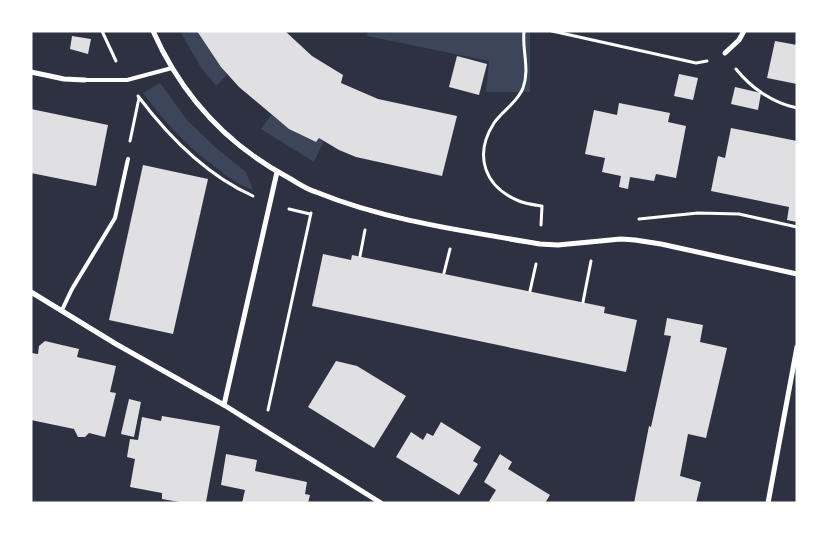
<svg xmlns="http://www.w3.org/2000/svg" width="828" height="534" font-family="Figtree,sans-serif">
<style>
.green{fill:#3c4559}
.building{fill:#e0e0e3}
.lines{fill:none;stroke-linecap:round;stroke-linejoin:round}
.path{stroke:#fff;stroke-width:3}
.service{stroke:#fff;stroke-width:4}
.minor{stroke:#fff;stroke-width:5}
</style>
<rect width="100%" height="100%" fill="#2d3142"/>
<g class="green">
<path d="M180,31H197L227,75L216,86L200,66Z"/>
<path d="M368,31H530V92H486L489,61L367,36Z"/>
<path d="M160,83L187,120L215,147L246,172L253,190C240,186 230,178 219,170C189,148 165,123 143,93Z"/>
<path d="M271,115C286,126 299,135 316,142L319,138L324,141L314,162L261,129Z"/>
</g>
<g class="building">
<path d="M197,31H285L312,56L343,75L341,83L378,99L457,116L442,176L356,157L339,150L319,138L316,142L289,129L239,87L221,67Z"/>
<path d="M72,36L91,39L88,54L70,49Z"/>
<path d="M775,41L797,45V84L767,78Z"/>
<path d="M457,56L487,64L479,95L449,87Z"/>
<path d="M679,74L698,78L693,100L674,96Z"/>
<path d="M735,87L761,93L758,110L731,104Z"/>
<path d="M619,103L670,113L668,122L686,126L676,178L656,174L654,181L630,177L628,189L619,187L621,176L602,172L605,158L585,154L594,110L617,115Z"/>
<path d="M31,109L108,125L96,186L31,173Z"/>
<path d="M731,128L797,141V222L787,220L789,207L711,191L718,156L725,158Z"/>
<path d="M143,165L208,179L173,334L109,320Z"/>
<path d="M323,254L351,260L352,255L605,307L604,313L637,320L626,372L312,306Z"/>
<path d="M667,318L703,325L700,342L727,348L706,438L688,434L680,476L701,482L696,503H634L649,426L651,427L671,336L664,335Z"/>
<path d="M45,341L79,349L77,357L116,366L110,392L116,393L105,437L89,433L85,437H78L74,429L31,420V353L38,354L39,346Z"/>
<path d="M336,361L357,366L406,396L374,448L308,407Z"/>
<path d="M129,399L141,402L134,437L121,434Z"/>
<path d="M162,416L220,426L206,502L185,503L162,499V493L130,487L135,459L127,457L130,439L138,440L142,417L161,421Z"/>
<path d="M441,422L481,447L473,461L478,464L459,495L396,457L411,432L423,440L427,433L433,436Z"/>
<path d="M226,454L257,460L255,471L307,482L305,494L310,495L308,503H242L245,490L221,485Z"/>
<path d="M500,454L512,462L508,469L550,495L545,503H488L496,490L484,482Z"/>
</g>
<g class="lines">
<g class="path">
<path d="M102,31L116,61"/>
<path d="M524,31C522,51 530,69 523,88C518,102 502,111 494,123C473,156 485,187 519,201C526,204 535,205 542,206L541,225"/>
<path d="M552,31L696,63L707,61"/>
<path d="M736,69C751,88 773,103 797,108"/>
<path d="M138,96C168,136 206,175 253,196"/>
<path d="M130,141L139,98"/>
<path d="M289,209L310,214"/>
<path d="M639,219L698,213L739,214L797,227"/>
<path d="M360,256L365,230"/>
<path d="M444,273L450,249"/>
<path d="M530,291L536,264"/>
<path d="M583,302L591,261"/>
<path d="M268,410L311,213"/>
</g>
<g class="service">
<path d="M85,80H127L172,68"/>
<path d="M62,310L72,289L115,218L128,159"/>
</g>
<g class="minor">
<path d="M153,31C181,94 227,145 289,178C298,183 306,189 316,192C387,221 465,231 540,244L558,245L621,239L635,240L661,244L797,274"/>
<path d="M725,53L739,40L744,31"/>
<path d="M31,72L64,79L85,80"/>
<path d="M31,292L116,344L224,405L381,503"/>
<path d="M224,405L277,172"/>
<path d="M768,503L797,347"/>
</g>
</g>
<rect width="828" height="534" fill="none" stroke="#ffffff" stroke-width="65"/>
</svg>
